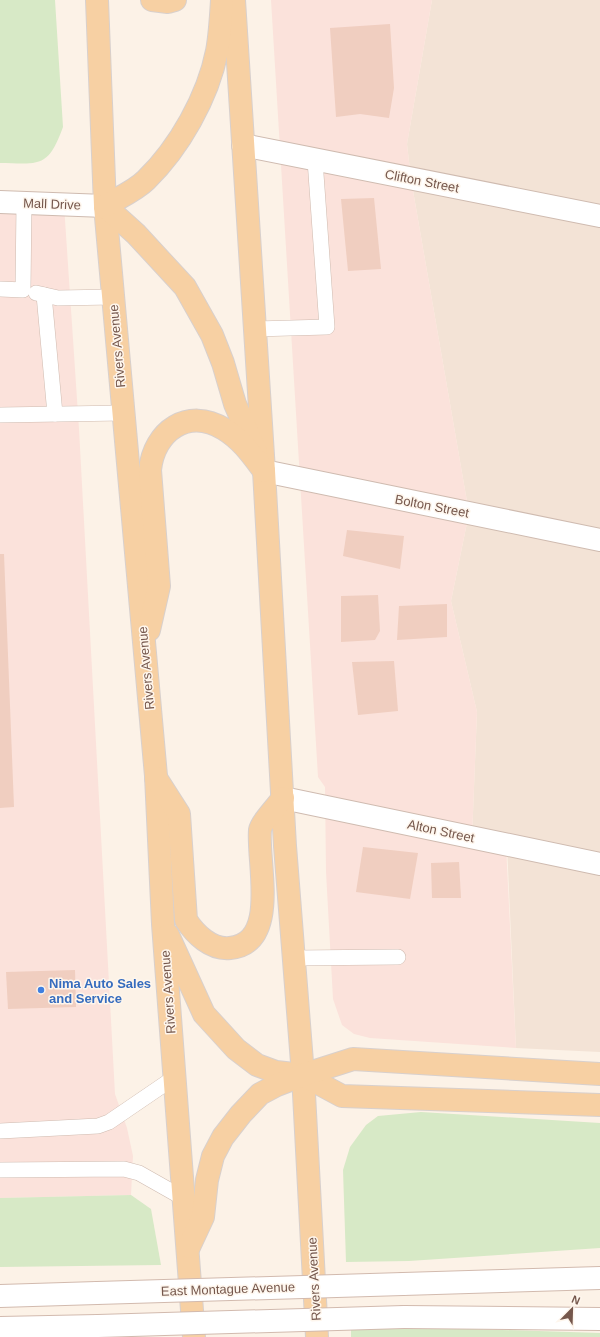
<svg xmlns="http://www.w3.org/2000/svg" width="600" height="1337" font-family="Arial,sans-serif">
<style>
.residential{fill:#f3e3d6}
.commercial{fill:#fbe2db}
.green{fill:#d7e9c6}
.building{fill:#f0cec0}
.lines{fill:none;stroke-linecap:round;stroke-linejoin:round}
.service-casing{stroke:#cfbbb0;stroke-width:16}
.minor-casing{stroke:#cfbbb0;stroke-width:24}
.tertiary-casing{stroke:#cfbbb0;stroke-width:24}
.secondary-casing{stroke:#d2baae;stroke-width:24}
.primary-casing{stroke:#d8d0cd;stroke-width:24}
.service{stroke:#fff;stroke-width:15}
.minor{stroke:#fff;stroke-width:22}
.tertiary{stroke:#fff;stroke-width:22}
.secondary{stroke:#fff;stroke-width:22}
.primary{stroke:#f7d0a3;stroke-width:22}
.secondary-bridge-casing{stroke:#d2baae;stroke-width:24;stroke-linecap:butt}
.secondary-bridge{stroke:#fff;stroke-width:22}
.shop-dot{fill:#3f7fe0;stroke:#fef6ed;stroke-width:1.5}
.labels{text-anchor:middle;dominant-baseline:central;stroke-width:3;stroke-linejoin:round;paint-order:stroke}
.street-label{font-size:13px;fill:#75574c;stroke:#fef6ed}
.shop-label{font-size:13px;font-weight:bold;fill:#366cbe;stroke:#fef6ed;text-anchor:start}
</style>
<rect width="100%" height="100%" fill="#fcf2e7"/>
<path class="residential" d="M432,0H600V1052L516,1048L507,845L472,838L477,712L451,601L469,513L411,179L407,144Z"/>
<g class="commercial">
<path d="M271,0H432L407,144L411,179L469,513L451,601L477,712L472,838L506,845L516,1048L370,1038L354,1034L342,1025L333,999L326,872L325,787L318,777Z"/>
<path d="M0,202L64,205L79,429L115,1094L127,1128L133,1156L131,1195L0,1198Z"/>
</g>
<g class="green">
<path d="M0,0H55L63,127C48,168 40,164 0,163Z"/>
<path d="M421,1112L600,1123V1248L409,1261L346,1262L343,1170L350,1147L366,1125L378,1116Z"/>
<path d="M131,1195L151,1209L161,1265L0,1267V1198Z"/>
<path d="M412,1327L600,1333V1337H351V1329Z"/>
</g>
<g class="building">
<path d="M390,24L394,88L389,118L360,114L336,117L330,28Z"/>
<path d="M374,198L381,269L348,271L341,199Z"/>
<path d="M347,530L404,536L400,569L343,556Z"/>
<path d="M0,554H4L14,807L0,808Z"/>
<path d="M378,595L380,631L375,640L341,642V596Z"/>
<path d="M447,604V637L397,640L399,606Z"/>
<path d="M394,661L398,711L358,715L352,662Z"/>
<path d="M363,847L418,853L410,899L356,892Z"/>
<path d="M459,862L461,898H432L431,863Z"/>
<path d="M75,970L76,1007L8,1009L6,972Z"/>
</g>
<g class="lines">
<g class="service-casing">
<g id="service">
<path d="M0,289L23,290L24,203"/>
<path d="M36,293L58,298L113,297"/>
<path d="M44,295L55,414"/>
<path d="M255,329L327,327L315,160"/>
<path d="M0,415L123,413"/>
<path d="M294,958L398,957"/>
<path d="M0,1131L98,1126L109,1122L175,1077"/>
<path d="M0,1170L124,1169L139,1173L185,1199"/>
</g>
</g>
<g class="minor-casing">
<g id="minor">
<path d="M243,145L600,216"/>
<path d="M264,471L600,540"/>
<path d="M283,798L600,864"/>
</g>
</g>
<g class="tertiary-casing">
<path id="tertiary" d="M0,202L105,206"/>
</g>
<g class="secondary-casing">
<g id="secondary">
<path d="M403,1284L600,1278"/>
<path d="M0,1296L97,1293"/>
<path d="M404,1317L600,1319"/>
<path d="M0,1328L98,1326"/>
</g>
</g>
<g class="primary-casing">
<g id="primary">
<path d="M97,0L105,206L156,776L163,924L194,1337"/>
<path d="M152,0L168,2L175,0"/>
<path d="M234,0L264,471L285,846L303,1075L317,1337"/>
<path d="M105,206L136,234L185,287L212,335L223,363L235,404L256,452"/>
<path d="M105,206C118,198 135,191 146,180C179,148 208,97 217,51C220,35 221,17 222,0"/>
<path d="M149,630L159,586L150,470C154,431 188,407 224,429C242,440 252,455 264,471"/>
<path d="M156,778L179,814L186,920C195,934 211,950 230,948C280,943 257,863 260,830C261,823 278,805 283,798"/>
<path d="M168,935L204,1014L236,1049L257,1065L276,1072L303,1075L342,1096L600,1105"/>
<path d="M189,1247L203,1217L207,1180L213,1156L223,1137L241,1114L260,1094L277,1085L303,1075L353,1059L600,1074"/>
</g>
</g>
<use href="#service" class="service"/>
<use href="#minor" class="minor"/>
<use href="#tertiary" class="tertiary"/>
<use href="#secondary" class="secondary"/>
<use href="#primary" class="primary"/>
<g class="secondary-bridge-casing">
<g id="secondary-bridge">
<path d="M97,1293L403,1284"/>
<path d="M98,1326L404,1317"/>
</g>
</g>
<use href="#secondary-bridge" class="secondary-bridge"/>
</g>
<circle class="shop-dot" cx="41" cy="990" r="4"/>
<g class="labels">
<g class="street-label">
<text transform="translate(422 181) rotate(11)">Clifton Street</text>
<text transform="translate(52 204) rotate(2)">Mall Drive</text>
<text transform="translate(117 346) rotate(-95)">Rivers Avenue</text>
<text transform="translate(432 506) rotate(11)">Bolton Street</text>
<text transform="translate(146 668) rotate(-95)">Rivers Avenue</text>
<text transform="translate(441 831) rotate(12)">Alton Street</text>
<text transform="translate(168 992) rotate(-94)">Rivers Avenue</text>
<text transform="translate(314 1279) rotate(-93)">Rivers Avenue</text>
<text transform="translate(228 1289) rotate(-2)">East Montague Avenue</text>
</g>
<g class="shop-label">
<text x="49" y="983">Nima Auto Sales<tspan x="49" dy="15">and Service</tspan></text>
</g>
</g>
<g transform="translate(572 1309) rotate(23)" stroke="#fef6ed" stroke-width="3" paint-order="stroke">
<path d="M0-3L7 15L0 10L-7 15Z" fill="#75574c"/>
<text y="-6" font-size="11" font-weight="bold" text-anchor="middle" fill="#75574c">N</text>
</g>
</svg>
